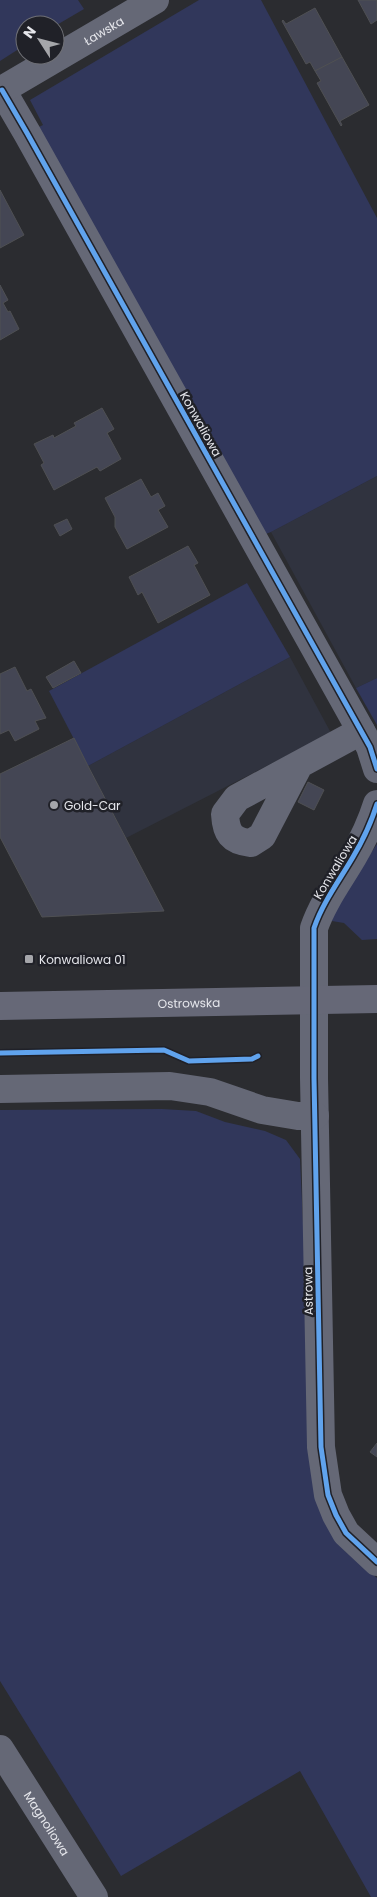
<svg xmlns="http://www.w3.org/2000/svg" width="377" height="1897" font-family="Poppins,sans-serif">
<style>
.built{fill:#30333f}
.green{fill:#31375b}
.building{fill:#444654;stroke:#4f5053}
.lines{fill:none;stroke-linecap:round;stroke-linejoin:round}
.minor{stroke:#656876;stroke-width:28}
.major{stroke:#666877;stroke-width:28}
.cycleway-casing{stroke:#202128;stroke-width:8}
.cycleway{stroke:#60a3ed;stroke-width:5}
.poi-dot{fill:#a5a6aa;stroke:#202128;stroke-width:2}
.labels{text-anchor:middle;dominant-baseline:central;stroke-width:5;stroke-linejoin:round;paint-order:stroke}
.street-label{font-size:12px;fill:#e6e7ec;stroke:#202128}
.poi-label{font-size:12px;fill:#e6e7ec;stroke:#202128;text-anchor:start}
</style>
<rect width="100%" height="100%" fill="#2b2c30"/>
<g class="built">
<path d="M377,476V678L356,688L271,532Z"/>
<path d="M290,657L331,733L126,838L88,766Z"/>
</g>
<g class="green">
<path d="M0,0H78L84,9L55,26V25H25V45L0,61Z"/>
<path d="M199,0H261L377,218V476L271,532L253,539L27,133L43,125L30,100Z"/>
<path d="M247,583L290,657L88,766L49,691Z"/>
<path d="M377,678V725L356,688Z"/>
<path d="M377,844V939L362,940L344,923L332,921L335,907Z"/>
<path d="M162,1109L196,1111L225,1122L265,1131L286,1140L300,1159L316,1500L345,1551L377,1578V1897H371L300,1771L121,1876L0,1681V1110Z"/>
</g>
<g class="building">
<path d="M358,0H377V20L371,24Z"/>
<path d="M315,8L342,57L315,71L310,62L306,64L282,21L283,20L286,24Z"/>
<path d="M342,57L369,105L340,121L342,125L341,126L317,83L321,81L315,71Z"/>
<path d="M0,190L24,235L0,248Z"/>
<path d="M0,285L8,300L3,303L8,312L10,311L19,329L0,340Z"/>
<path d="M102,408L114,429L107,433L121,459L100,471L97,467L54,490L41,465L44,463L34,444L53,435L54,438L76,426L74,423Z"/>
<path d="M141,479L151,497L158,493L165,506L158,510L168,527L127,549L115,527V517L105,498Z"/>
<path d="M67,519L72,529L60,536L54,525Z"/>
<path d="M188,546L198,563L194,565L210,595L158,623L142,592L138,595L129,577Z"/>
<path d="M74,661L81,673L53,688L46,677Z"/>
<path d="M15,667L27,691L31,689L46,718L35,721L39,729L15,741L9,730L0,734V674Z"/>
<path d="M74,738L88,766L164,911L42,917L0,837V774Z"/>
<path d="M308,782L324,790L314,810L298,802Z"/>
<path d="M377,1443V1457L370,1452Z"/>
</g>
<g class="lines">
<g class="minor">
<path d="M2,90L27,133L370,747L377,769"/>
<path id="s1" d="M0,91L155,0"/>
<path d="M299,765L262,836L251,843C231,841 226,833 225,814L237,798L361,731"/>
<path d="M377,804C371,823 363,840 353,857C339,881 323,902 314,928V1078L321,1447L328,1495L336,1515L346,1533L377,1562"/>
<path d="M0,1089L170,1086L210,1092L262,1110L298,1116H315"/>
<path id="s2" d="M0,1749L94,1897"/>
</g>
<path class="major" id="s3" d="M0,1006L377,999"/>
<g class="cycleway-casing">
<g id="cycleway">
<path d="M2,90L27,133L370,747L377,769"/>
<path d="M377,804C371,823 363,840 353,857C339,881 323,902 314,928V1078L321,1447L328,1495L336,1515L346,1533L377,1562"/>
<path d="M0,1053L164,1050L189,1061L252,1059L258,1056"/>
</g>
</g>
<use href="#cycleway" class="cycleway"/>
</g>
<g class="poi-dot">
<circle cx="54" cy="805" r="5"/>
<rect x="24" y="954" width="10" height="10" rx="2.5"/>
</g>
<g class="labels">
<g class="street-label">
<text stroke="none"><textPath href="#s1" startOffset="120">Ławska</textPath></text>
<text transform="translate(201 424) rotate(61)">Konwaliowa</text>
<text transform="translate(335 867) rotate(-59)">Konwaliowa</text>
<text stroke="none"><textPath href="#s3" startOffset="189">Ostrowska</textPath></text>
<text transform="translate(308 1291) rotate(-91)">Astrowa</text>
<text stroke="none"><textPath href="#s2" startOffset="88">Magnoliowa</textPath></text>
</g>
<g class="poi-label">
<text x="64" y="805">Gold-Car</text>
<text x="39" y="959">Konwaliowa 01</text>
</g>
</g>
<g transform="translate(40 40) rotate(306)"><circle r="24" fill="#202128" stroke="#6f7076"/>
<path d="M0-4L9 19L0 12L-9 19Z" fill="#a5a6aa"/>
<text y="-8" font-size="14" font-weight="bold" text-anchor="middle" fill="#e6e7ec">N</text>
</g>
</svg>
